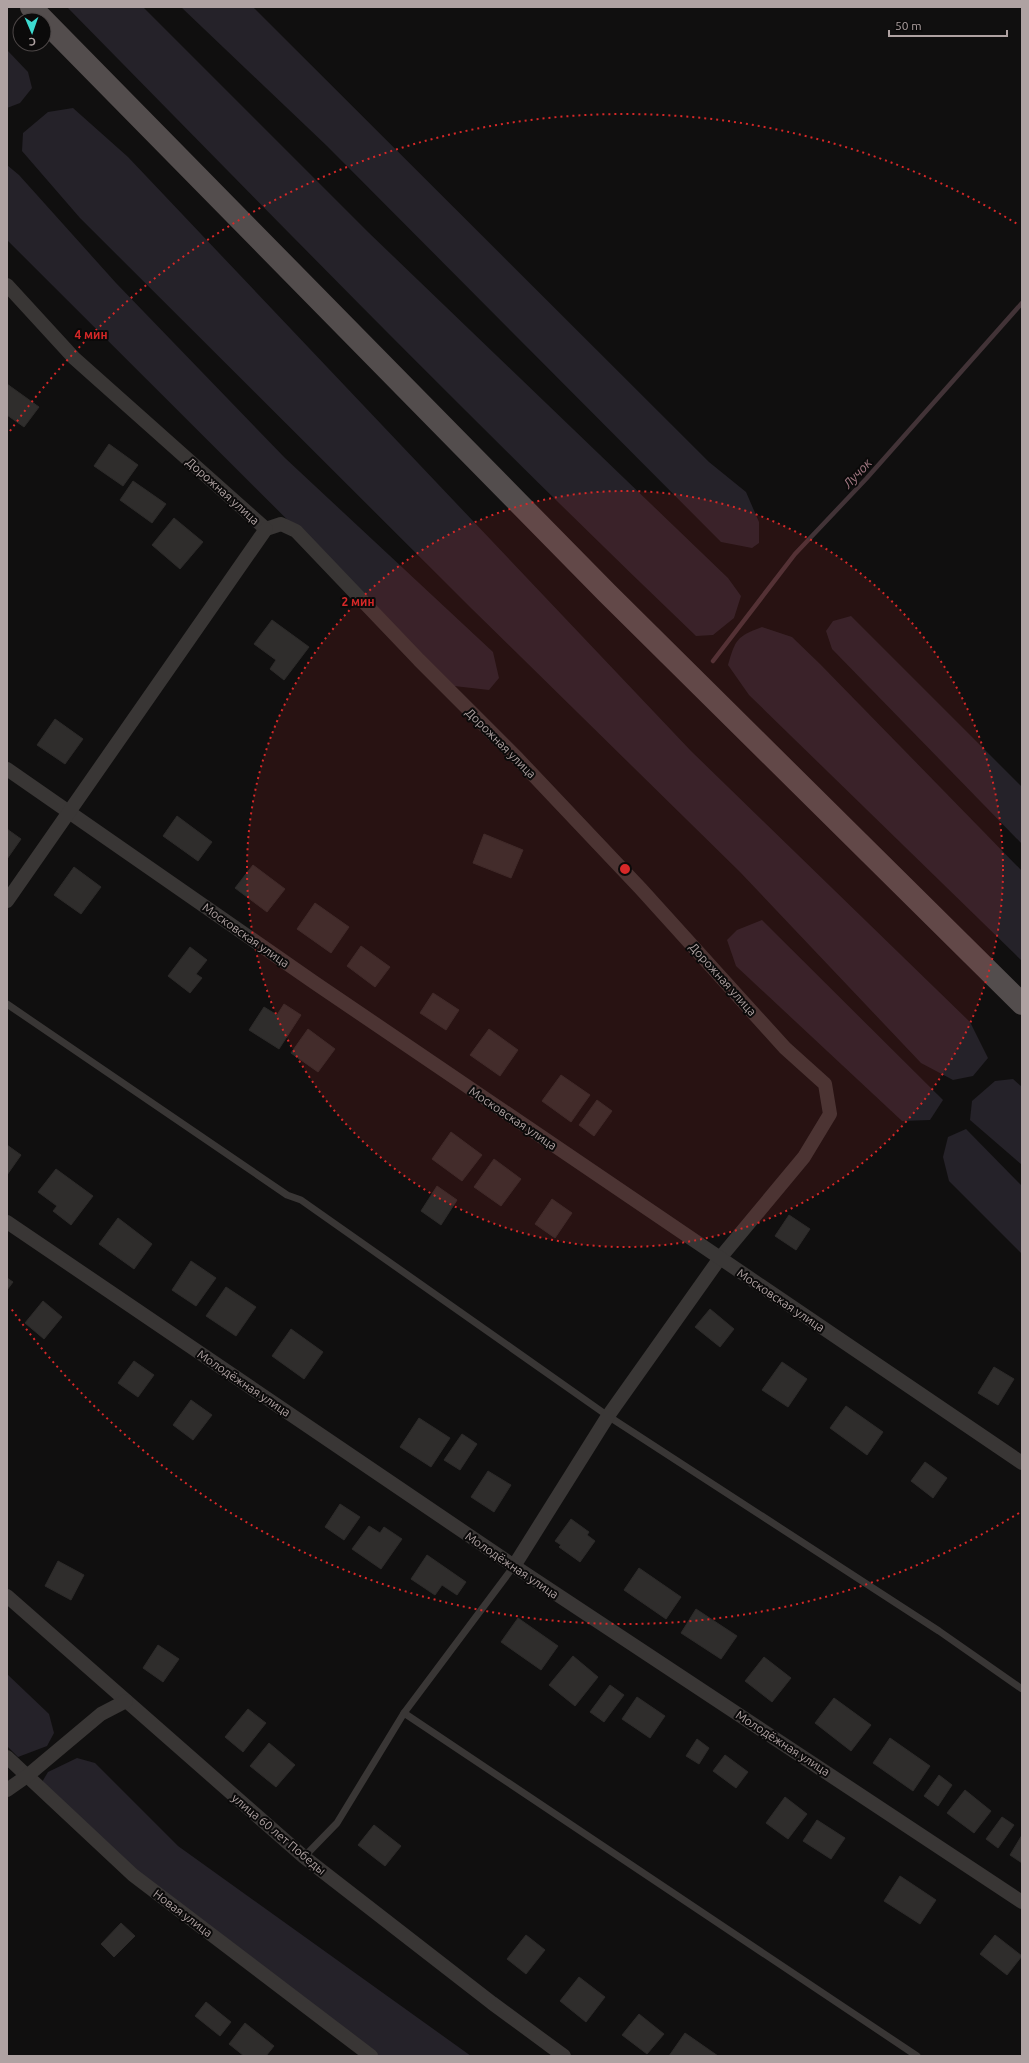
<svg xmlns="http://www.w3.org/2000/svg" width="1029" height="2063" font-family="Ubuntu,sans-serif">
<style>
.green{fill:#252229}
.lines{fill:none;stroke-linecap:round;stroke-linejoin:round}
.stream{stroke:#423337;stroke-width:4.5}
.building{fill:#2f2d2c;stroke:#2c2a29}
.service{stroke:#393635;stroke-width:7}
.minor{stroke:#393635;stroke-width:14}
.primary{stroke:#534d4d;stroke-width:22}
.ring{fill:none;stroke:#d62828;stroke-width:2;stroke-dasharray:2 4}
.labels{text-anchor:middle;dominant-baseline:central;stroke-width:4;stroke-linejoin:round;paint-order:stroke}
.street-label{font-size:12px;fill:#afa2a2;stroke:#0b0a0a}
.water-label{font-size:13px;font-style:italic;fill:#a77c87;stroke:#0b0a0a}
.centre{fill:#d62828;stroke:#0b0a0a;stroke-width:2}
.ring-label{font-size:12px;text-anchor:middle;font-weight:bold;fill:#d62828;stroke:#0b0a0a;stroke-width:4;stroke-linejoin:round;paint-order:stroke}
</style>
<rect width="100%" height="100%" fill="#100f0f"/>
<g class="green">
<path d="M67,7H143L368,232L728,578L741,596L734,618L713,635L696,636C482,431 275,219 67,7Z"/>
<path d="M181,7H253L709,462L746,492L759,522V543L752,548L721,542L327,146Z"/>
<path d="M7,50L28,72L32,88L20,103L7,108Z"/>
<path d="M73,108L128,157L691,751L970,1022L988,1058L973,1076L953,1080L921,1063L740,872L472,609L80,218L22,151L23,133L48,112Z"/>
<path d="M7,165L19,175L116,283L285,458L493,652L499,678L489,690L454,686L7,240Z"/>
<path d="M851,616L1022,787V844L832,649L826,631L833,621Z"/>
<path d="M762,627L792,637L820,664L1022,871V961L749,695L728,665C735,640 737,636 762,627Z"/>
<path d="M762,920L943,1100L930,1120L902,1121L736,966L727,940L737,930Z"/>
<path d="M1013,1079L1022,1087V1165L970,1120L972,1101L995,1081Z"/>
<path d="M966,1129L1022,1186V1254L949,1181L943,1157L948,1137Z"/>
<path d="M7,1674L49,1714L54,1733L47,1746L18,1757L7,1746Z"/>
<path d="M77,1758L95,1763L178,1846L471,2056H377L140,1876L42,1782L48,1772Z"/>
</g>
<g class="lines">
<path class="stream" d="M713,661L795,554L866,479L1022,303"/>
</g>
<g class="building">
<path d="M7,384L39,407L24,427L7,415Z"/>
<path d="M109,444L138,465L123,486L94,466Z"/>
<path d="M133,481L166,504L152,523L120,500Z"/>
<path d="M174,518L203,542L180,569L152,545Z"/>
<path d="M272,620L309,647L284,680L270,669L276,660L254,644Z"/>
<path d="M55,719L83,739L65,764L37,745Z"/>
<path d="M177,816L212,842L198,861L163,836Z"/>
<path d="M7,829L21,839L7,859Z"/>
<path d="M484,834L523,850L511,878L473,863Z"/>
<path d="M253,865L285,889L267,912L235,888Z"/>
<path d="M74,867L101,887L81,914L54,895Z"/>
<path d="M315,903L349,927L331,953L297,929Z"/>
<path d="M361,946L390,967L375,987L347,966Z"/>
<path d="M190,947L207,960L196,974L202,978L190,993L168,976Z"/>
<path d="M433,993L459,1010L446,1030L420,1013Z"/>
<path d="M284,1004L301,1015L279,1049L249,1030L264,1007L277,1015Z"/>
<path d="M308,1029L335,1049L318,1072L291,1053Z"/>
<path d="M489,1029L518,1050L500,1076L470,1055Z"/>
<path d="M561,1075L590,1095L571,1122L542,1101Z"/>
<path d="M597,1100L612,1111L594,1136L579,1125Z"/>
<path d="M451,1132L482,1155L462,1181L432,1159Z"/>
<path d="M7,1145L21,1155L7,1175Z"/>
<path d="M494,1159L521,1179L501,1206L474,1187Z"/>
<path d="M56,1169L93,1196L71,1225L53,1211L57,1206L38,1192Z"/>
<path d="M437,1186L457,1200L441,1225L421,1211Z"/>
<path d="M552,1199L572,1213L555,1238L535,1224Z"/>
<path d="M789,1215L810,1229L796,1250L775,1236Z"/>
<path d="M118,1218L152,1244L134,1269L99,1244Z"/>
<path d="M191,1261L216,1278L196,1306L172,1290Z"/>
<path d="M7,1278L13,1282L7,1290Z"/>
<path d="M226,1287L256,1307L236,1336L206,1316Z"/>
<path d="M43,1301L62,1317L44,1339L25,1323Z"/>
<path d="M710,1309L734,1329L720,1347L695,1327Z"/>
<path d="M291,1329L323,1352L304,1379L272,1356Z"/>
<path d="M134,1361L154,1375L138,1397L118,1383Z"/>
<path d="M782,1362L807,1379L788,1407L762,1390Z"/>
<path d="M994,1367L1014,1379L998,1405L978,1393Z"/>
<path d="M191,1400L212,1415L193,1440L173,1425Z"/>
<path d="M846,1406L883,1432L867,1455L830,1428Z"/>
<path d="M419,1418L450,1438L431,1467L400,1447Z"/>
<path d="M462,1434L477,1444L460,1470L444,1460Z"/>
<path d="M925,1462L947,1478L933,1498L911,1481Z"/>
<path d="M488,1471L511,1485L494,1512L471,1497Z"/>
<path d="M340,1504L360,1517L344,1540L325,1527Z"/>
<path d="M571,1519L589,1532L587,1535L595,1541L580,1562L559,1547L561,1545L555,1541Z"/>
<path d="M369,1526L380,1533L384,1527L402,1539L381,1569L352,1549Z"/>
<path d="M427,1555L466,1582L457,1595L442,1585L435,1595L411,1579Z"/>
<path d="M58,1561L84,1575L71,1600L45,1586Z"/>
<path d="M639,1568L681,1597L666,1619L624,1590Z"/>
<path d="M696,1609L737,1636L721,1659L681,1633Z"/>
<path d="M518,1618L558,1646L541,1670L501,1642Z"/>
<path d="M158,1645L179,1659L163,1682L143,1668Z"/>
<path d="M573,1656L598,1677L575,1706L549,1685Z"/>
<path d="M764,1657L791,1678L772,1702L745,1681Z"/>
<path d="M610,1685L624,1695L604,1722L590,1712Z"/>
<path d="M637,1697L665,1716L650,1738L622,1719Z"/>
<path d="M834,1698L871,1725L851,1751L815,1723Z"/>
<path d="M248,1709L266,1723L243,1752L225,1737Z"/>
<path d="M890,1738L930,1766L913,1791L873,1763Z"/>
<path d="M697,1739L709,1748L699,1764L686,1756Z"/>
<path d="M269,1743L295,1765L276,1787L250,1766Z"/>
<path d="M725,1755L748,1772L736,1788L713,1771Z"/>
<path d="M939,1775L952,1785L938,1806L924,1796Z"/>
<path d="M965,1790L991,1811L974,1833L947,1813Z"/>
<path d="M785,1797L807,1814L788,1839L766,1823Z"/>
<path d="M1002,1817L1014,1825L998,1848L986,1839Z"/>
<path d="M817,1820L845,1838L831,1859L803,1841Z"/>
<path d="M374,1825L401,1846L385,1866L358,1845Z"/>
<path d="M1022,1835V1863L1010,1855Z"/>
<path d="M900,1876L936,1900L920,1924L884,1901Z"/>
<path d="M121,1923L135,1936L114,1957L101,1944Z"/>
<path d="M526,1935L545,1950L526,1974L507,1959Z"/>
<path d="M995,1935L1022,1956L1007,1975L980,1954Z"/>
<path d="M579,1977L605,1997L586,2022L560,2001Z"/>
<path d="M206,2002L231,2022L220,2036L195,2016Z"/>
<path d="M639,2014L664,2034L647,2054L622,2035Z"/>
<path d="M245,2023L274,2046L266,2056H244L229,2044Z"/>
<path d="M685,2033L718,2056H669Z"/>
</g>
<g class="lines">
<g class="service">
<path d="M7,1004L287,1195L301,1200L608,1416L939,1631L1022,1689"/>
<path d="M404,1713L917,2056"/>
<path d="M304,1857L337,1823L404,1713L514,1566"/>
</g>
<g class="minor">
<path d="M7,285L74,358L266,529L281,524L296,531L419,660L518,759L641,889L785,1048L825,1084L830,1114L804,1157L720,1258L608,1416L514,1566"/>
<path d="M7,769L315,983L1022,1463"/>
<path d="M7,901L266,529"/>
<path d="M7,1222L514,1566L1022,1902"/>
<path d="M7,1596L304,1857L492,2003L564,2056"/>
<path d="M7,1757L133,1875L371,2056"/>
<path d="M7,1790L27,1776L101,1714L126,1701"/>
</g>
<path class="primary" d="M31,7L607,593L1022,1004"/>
</g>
<circle cx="625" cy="869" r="378" fill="#d62828" fill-opacity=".12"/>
<g class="ring">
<circle cx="625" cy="869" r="378"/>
<path d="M1019 1513A755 755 0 0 1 10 1307M10 431A755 755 0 0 1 1019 225"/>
</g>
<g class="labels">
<g class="street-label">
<text transform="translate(223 491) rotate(42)">Дорожная улица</text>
<text transform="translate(501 743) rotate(45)">Дорожная улица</text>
<text transform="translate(246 935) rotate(35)">Московская улица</text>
<text transform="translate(723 979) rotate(48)">Дорожная улица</text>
<text transform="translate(513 1118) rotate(34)">Московская улица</text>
<text transform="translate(781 1300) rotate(34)">Московская улица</text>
<text transform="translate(244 1383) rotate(34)">Молодёжная улица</text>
<text transform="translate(512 1565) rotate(34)">Молодёжная улица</text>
<text transform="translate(783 1743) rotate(33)">Молодёжная улица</text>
<text transform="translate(279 1834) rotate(40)">улица 60 лет Победы</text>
<text transform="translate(183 1913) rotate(37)">Новая улица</text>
</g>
<g class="water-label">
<text transform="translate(857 473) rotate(-47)">Лучок</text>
</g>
</g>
<circle cx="625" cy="869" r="6" class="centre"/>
<g class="ring-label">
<text x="91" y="339">4 мин</text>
<text x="358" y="606">2 мин</text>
</g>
<rect width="1029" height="2063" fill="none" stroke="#afa2a2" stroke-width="16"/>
<g transform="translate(32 32) rotate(178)"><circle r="19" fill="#0b0a0a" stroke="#4d4747"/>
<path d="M0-3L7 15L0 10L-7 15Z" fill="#3ddad0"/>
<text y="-6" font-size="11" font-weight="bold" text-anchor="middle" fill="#afa2a2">С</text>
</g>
<path d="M889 30v6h118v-6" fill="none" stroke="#afa2a2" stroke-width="2"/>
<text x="895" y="30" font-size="12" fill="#afa2a2" stroke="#0b0a0a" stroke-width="3" paint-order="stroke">50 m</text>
</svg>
